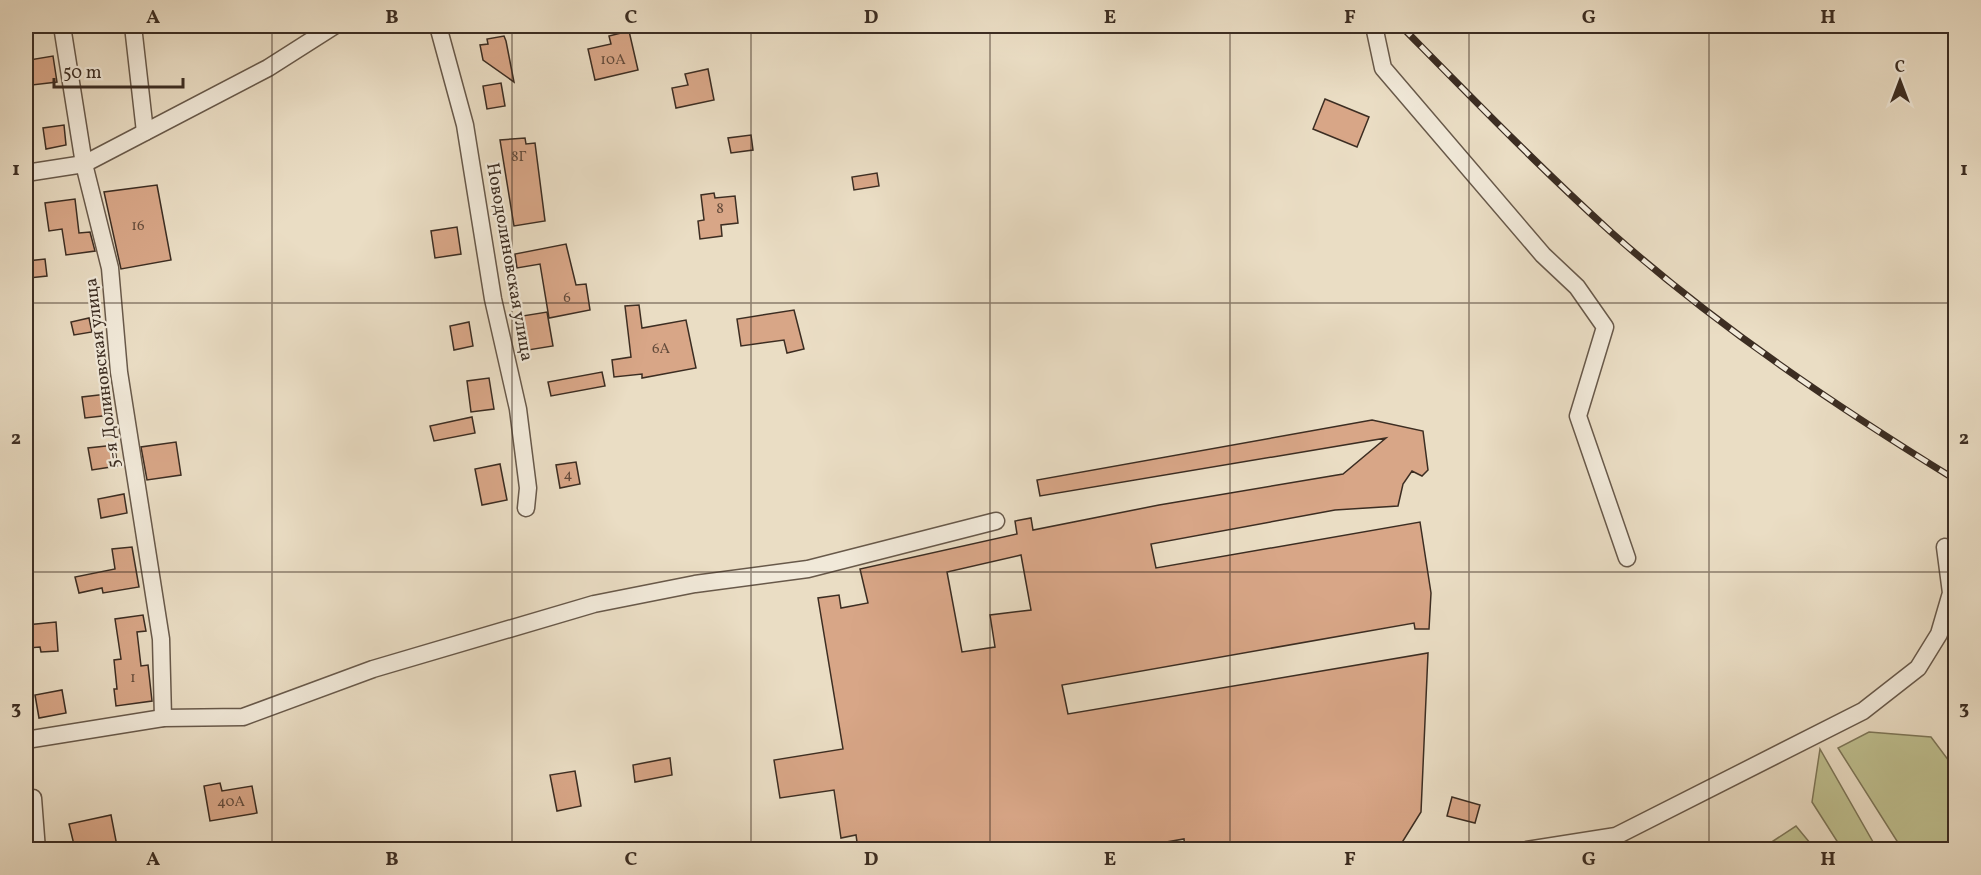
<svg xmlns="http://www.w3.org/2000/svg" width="1981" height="875" font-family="Vollkorn,serif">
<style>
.green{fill:#bebf8f;stroke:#7d7658;stroke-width:1.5}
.building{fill:#d8a687;stroke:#3c2d22;stroke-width:1.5;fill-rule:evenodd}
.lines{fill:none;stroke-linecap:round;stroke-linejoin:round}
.minor-casing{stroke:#68594a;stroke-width:19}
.minor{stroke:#f1e9d9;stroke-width:16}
.rail-casing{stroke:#3c2d22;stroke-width:7}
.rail{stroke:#f1e9d9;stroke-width:4.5;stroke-dasharray:14;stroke-linecap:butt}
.grid{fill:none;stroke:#3c2d22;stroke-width:1.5;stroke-opacity:0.55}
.labels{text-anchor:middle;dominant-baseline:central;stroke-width:4.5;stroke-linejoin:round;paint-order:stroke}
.number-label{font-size:15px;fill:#634b3b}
.street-label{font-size:18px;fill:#3c2d22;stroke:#f1e9d9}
.neatline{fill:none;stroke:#3c2d22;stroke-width:2}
.grid-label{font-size:20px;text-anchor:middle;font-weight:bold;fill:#3c2d22}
</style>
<rect width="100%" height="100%" fill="#eaddc4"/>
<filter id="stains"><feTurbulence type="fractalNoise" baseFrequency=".00333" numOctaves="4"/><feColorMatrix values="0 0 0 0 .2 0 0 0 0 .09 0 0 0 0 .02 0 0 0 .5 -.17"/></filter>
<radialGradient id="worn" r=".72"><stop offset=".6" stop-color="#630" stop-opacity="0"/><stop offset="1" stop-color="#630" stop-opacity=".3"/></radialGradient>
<g class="green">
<path d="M1869,732L1931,737L1955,769L1956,825L1953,828L1955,849H1902L1838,748Z"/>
<path d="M1820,749L1877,849H1842L1812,802Z"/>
<path d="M1796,826L1815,849H1761Z"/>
</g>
<g class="building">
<path d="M629,31L638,70L595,80L588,49L611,44L609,36Z"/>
<path d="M504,36L506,41L514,82L483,60L480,45L488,44L487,39Z"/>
<path d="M53,56L57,82L32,85L29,60Z"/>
<path d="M708,69L714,100L676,108L672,88L688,85L685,74Z"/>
<path d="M501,83L505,106L487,109L483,86Z"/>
<path d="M1325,99L1369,117L1357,147L1313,129Z"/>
<path d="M64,125L66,145L46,149L43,128Z"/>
<path d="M751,135L753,150L731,153L728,138Z"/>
<path d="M525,138L526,144L535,143L545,221L514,226L500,140Z"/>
<path d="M877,173L879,186L854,190L852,177Z"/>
<path d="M157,185L171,260L121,269L104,192Z"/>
<path d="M714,193L715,198L735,196L738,223L721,225L722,236L700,239L698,221L704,220L701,195Z"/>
<path d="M75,199L79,233L90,232L95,251L66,255L62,229L49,231L45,203Z"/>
<path d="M457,227L461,254L435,258L431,231Z"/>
<path d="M566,244L576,285L586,284L590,310L549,318L540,264L517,268L515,254Z"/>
<path d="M45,259L47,276L29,278L27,261Z"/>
<path d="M639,305L642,328L686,320L696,368L642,378V374L614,377L612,360L631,357L625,306Z"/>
<path d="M794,310L804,349L787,353L784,340L741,346L737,319Z"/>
<path d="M547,312L553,346L522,351L516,317Z"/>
<path d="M89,318L92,332L74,335L71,322Z"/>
<path d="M469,322L473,346L454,350L450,326Z"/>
<path d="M602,372L605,386L551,396L548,382Z"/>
<path d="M489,378L494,409L471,412L467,381Z"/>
<path d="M107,394L111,415L85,418L82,397Z"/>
<path d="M472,417L475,433L434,441L430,426Z"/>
<path d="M1372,420L1423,431L1428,470L1422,476L1412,471L1403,484L1398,506L1335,510L1151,544L1156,568L1420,522L1431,593L1429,629H1415L1414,623L1062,685L1068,714L1428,653L1421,812L1398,849H1185L1184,839L1126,849H858L856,835L841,838L834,790L780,798L774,760L843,749L818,598L839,595L841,608L868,603L860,569L1017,534L1015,521L1031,518L1033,530L1159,505L1343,474L1386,438L1040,496L1037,480ZM1021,555L1031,610L990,615L995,647L962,652L947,572Z"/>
<path d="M176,442L181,475L147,480L141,447Z"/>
<path d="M115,445L117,466L92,470L88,448Z"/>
<path d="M576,462L580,484L560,488L556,465Z"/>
<path d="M500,464L507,500L482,505L475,469Z"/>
<path d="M124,494L127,513L101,518L98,499Z"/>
<path d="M132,547L139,587L103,593L102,588L79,593L75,577L115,569L112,549Z"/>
<path d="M143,615L146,631L137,632L141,666L148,665L152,701L116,706L114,689H117L114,660L121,659L115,619Z"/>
<path d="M56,622L58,651L41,652L40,647L28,648L26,625Z"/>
<path d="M62,690L66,713L39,718L35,695Z"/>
<path d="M670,758L672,775L635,782L633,765Z"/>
<path d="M575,771L581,806L557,811L550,775Z"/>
<path d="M220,783L222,791L252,786L257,813L210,821L204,786Z"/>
<path d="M1452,797L1480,805L1475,823L1447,816Z"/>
<path d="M111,815L117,846L75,849L69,824Z"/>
</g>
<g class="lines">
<g class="minor-casing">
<g id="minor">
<path d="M62,26L84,164L110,268L119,372L161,639L163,718"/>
<path d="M133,26L145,132"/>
<path d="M438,26L465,125L493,299L518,409L528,488L526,508"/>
<path d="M1374,26L1383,68L1543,255L1577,287L1605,327L1578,416L1627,558"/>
<path d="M26,173L84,164L268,68L334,26"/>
<path d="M26,740L163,718L243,717L373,669L594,604L695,584L808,569L996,521"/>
<path d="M33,798L37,850"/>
<path d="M1527,850L1616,836L1863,711L1918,668L1939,634L1951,593L1945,547"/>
</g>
</g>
<use href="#minor" class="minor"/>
<g class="rail-casing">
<path id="rail" d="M1401,26C1470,96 1539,167 1612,233C1718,327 1836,406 1956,480"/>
</g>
<use href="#rail" class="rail"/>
</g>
<path class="grid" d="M272,26V850M512,26V850M751,26V850M990,26V850M1230,26V850M1469,26V850M1709,26V850M26,303H1956M26,572H1956"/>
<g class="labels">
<g class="number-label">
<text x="613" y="60">10А</text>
<text x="519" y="157">8Г</text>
<text x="720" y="209">8</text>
<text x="138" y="226">16</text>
<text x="567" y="298">6</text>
<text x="661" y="349">6А</text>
<text x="568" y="475">4</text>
<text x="133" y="678">1</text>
<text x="231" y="802">40А</text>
</g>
<g class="street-label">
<text transform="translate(509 262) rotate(80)">Новодолиновская улица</text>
<text transform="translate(103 373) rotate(-97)">5-я Долиновская улица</text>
</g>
</g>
<rect width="1981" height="875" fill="none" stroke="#eaddc4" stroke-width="66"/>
<g transform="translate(1900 81)" stroke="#f1e9d9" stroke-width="4.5" paint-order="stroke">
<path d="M0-4.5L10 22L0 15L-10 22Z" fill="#3c2d22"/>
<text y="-9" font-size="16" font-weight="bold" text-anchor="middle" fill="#3c2d22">С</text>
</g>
<path d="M54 78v9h129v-9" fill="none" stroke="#3c2d22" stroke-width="3"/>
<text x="63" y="78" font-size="18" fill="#3c2d22" stroke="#f1e9d9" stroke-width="4.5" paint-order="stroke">50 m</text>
<rect x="33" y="33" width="1915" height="809" class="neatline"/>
<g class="grid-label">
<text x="153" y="23">A</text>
<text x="392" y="23">B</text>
<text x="631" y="23">C</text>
<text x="871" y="23">D</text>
<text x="1110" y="23">E</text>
<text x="1350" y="23">F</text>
<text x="1589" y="23">G</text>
<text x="1828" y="23">H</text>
<text x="16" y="175">1</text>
<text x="1964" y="175">1</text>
<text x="16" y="444">2</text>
<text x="1964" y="444">2</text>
<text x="16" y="714">3</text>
<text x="1964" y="714">3</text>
<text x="153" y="865">A</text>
<text x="392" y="865">B</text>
<text x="631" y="865">C</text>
<text x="871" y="865">D</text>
<text x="1110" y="865">E</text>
<text x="1350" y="865">F</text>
<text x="1589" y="865">G</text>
<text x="1828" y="865">H</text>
</g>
<rect width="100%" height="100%" filter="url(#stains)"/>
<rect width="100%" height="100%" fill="url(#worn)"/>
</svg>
